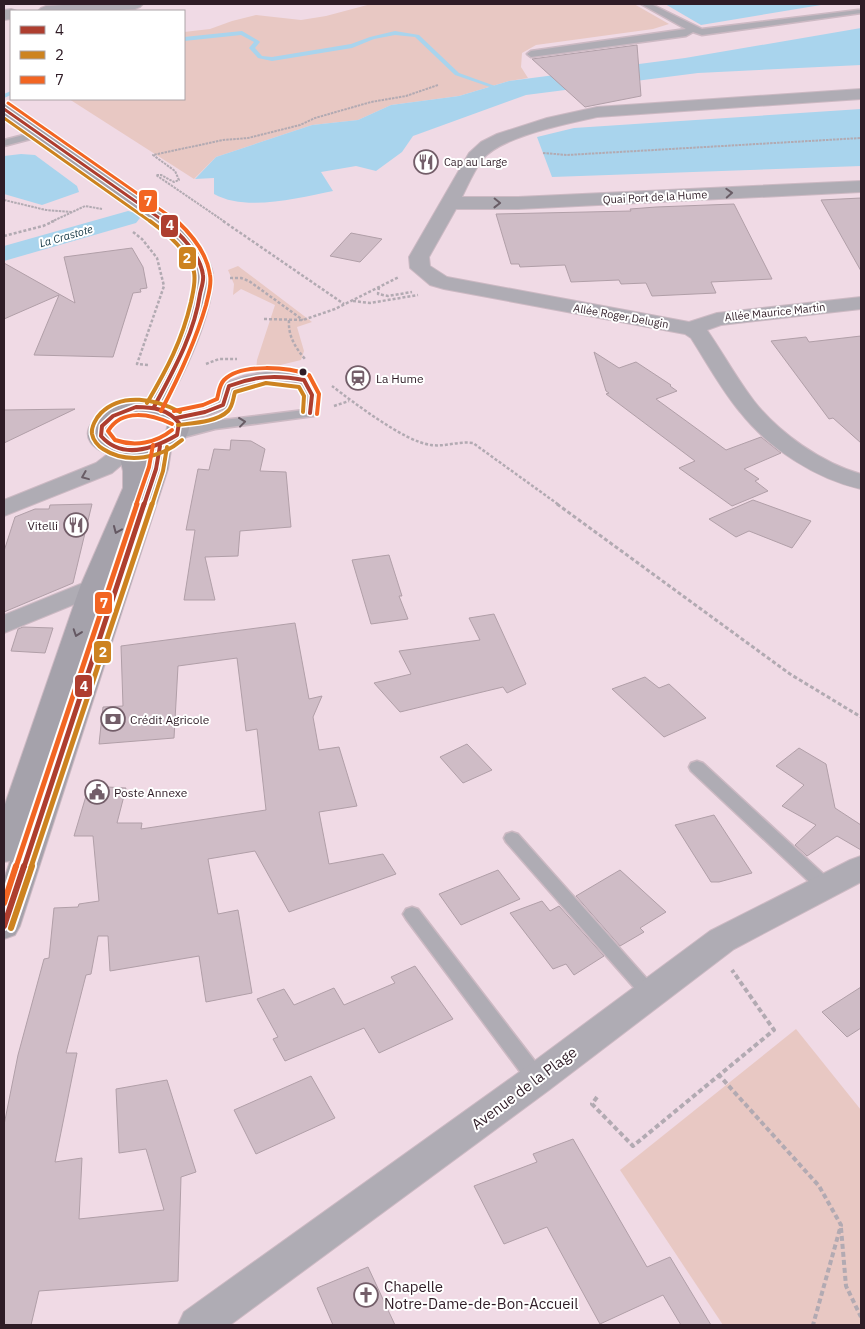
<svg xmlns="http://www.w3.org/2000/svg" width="865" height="1329" font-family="'IBM Plex Sans',sans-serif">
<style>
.green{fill:#e8c8c3}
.water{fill:#a9d4ed}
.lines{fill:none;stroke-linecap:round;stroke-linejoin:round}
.stream{fill:#a9d4ed;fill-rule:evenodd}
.canal{fill:#a9d4ed;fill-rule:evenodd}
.building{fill:#cfbcc6;stroke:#b19fa8}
.service-casing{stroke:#ccb9c3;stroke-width:3}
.minor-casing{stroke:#ccb9c3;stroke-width:2}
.secondary-casing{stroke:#ccb9c3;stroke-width:2}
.path-far3{stroke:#b2aab2;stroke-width:2;stroke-dasharray:2.5 1;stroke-linecap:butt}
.path-far2{stroke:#b2aab2;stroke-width:2.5;stroke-dasharray:3 2;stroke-linecap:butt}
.path-far1{stroke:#b2aab2;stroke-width:3;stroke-dasharray:4 2.5;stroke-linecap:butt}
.path{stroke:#b2aab2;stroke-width:4;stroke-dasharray:5 3;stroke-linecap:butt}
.service{fill:#afacb4;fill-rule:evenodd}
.minor{fill:#afacb4;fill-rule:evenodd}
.secondary{fill:#a5a2ab;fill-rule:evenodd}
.bus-1-far3-casing{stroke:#fff;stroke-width:5.5}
.bus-1-far2-casing{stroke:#fff;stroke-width:7}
.bus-1-far1-casing{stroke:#fff;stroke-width:9}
.bus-1-casing{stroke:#fff;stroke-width:10}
.bus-2-far3-casing{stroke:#fff;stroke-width:5.5}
.bus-2-far2-casing{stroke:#fff;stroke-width:7}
.bus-2-far1-casing{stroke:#fff;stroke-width:9}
.bus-2-casing{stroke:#fff;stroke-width:10}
.bus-3-far3-casing{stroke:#fff;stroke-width:5.5}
.bus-3-far2-casing{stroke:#fff;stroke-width:7}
.bus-3-far1-casing{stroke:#fff;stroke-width:9}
.bus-3-casing{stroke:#fff;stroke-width:10}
.bus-1-far3{stroke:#ae3e2f;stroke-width:3}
.bus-1-far2{stroke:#ae3e2f;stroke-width:4}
.bus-1-far1{stroke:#ae3e2f;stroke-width:5}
.bus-1{stroke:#ae3e2f;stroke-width:6}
.bus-2-far3{stroke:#cd8320;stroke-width:3}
.bus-2-far2{stroke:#cd8320;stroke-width:4}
.bus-2-far1{stroke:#cd8320;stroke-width:5}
.bus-2{stroke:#cd8320;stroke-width:6}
.bus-3-far3{stroke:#f26522;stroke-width:3}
.bus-3-far2{stroke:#f26522;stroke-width:4}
.bus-3-far1{stroke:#f26522;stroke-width:5}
.bus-3{stroke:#f26522;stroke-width:6}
.oneway{stroke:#695d66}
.oneway2{stroke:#645862}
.bus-dot{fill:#2f1c26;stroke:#fff;stroke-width:2}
.labels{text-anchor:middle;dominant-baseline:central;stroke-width:4;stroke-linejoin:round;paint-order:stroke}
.far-poi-label{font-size:11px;fill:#2f1c26;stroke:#fff;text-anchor:start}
.far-street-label{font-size:11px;fill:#2f1c26;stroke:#fff}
.far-water-label{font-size:11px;font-style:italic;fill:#153744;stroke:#fff}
.poi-label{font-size:12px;fill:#2f1c26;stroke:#fff;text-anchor:start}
.near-street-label{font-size:15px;fill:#2f1c26;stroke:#fff}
.near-poi-label{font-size:15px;fill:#2f1c26;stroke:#fff;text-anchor:start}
.line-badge{stroke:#fff;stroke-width:2}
.badge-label{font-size:14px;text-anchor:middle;font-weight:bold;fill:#fff}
</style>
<rect width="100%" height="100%" fill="#f0dae5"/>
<g class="green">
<path d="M371,4H634L669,24L653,29L536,45L522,53L521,67L528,78L509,81L459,96L391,105L358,120L312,125L216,157L194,179L69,99H184V32L210,29L232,21L256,15L301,20L326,16Z"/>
<path d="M238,266L312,322L297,327L304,351L301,360L256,371L257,360L275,305L241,289L233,295L234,284L228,270Z"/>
<path d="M796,1029L861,1110V1325H723L620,1170Z"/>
</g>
<g class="water">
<path d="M665,4H827L701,25Z"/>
<path d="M861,28V65L698,73L526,95L413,136L402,152L376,171L356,166L321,172L333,191C298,198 246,212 214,194V178L195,179L216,157L312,125L358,120L391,105L459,96L509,81L685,58Z"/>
<path d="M861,109V166L552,177L537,137L574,128Z"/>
<path d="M21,154L35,155L77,186L79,192L42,205L4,194V156Z"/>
</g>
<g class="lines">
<g class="stream">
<path d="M242,31L259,41L260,42L255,48L262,56L272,57L351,44L370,37L395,31L419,35L459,73L495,86L490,87L455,75L415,37L395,35L374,39L352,48L272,61L258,58L249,48L254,42L241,35L184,41V37Z"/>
<path d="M11,91V95L4,98V94Z"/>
</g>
<path class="canal" d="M128,211L136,213L140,218L136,223L4,261V246Z"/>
</g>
<g class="building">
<path d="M637,45L641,96L585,107L532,59Z"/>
<path d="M861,198V271L821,200Z"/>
<path d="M734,204L772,279L711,282L716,293L652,296L646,283L621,284L619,280L571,282L565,265L520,267L519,264H511L496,214L631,211L630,209L656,207Z"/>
<path d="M351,233L382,239L360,262L330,256Z"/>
<path d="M132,248L143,267L147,288L140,289L141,292L133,293L113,357L34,355L59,295L4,319V263L75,303L64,257Z"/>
<path d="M861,336V443L833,418L829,419L771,341L806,337L809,342Z"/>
<path d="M594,352L619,368L636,362L671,385L670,386L677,391L656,399L726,450L761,437L781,453L744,469L759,479L755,481L768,491L732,506L679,468L695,461L606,394L609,393L606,391Z"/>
<path d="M75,409L4,443V410Z"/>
<path d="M231,440L251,441L265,449L260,471L286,472L291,527L240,531L238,556L205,557L215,600H184L195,530H186L198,469L209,470L214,449L230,450Z"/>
<path d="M753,500L811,521L792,548L749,531L736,537L709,519Z"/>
<path d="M92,504L73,583L4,612V551L15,517L35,509H49L50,505Z"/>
<path d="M389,555L402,596H399L408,619L371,624L352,560Z"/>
<path d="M494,614L526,684L507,693L503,687L400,712L374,683L411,674L399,651L480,640L469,618Z"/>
<path d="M295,623L309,699L322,696L313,717L319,750L339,747L357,806L319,812L329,864L383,854L396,874L289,912L255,851L208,859L218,914L238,910L252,993L206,1002L199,956L110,971L108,936H98L91,974L86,975L66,1053H77L55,1162L82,1158L79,1219L164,1210L146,1149L119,1153L116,1089L167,1080L196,1172L181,1177L178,1281L39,1291L31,1325H4V1125L18,1055L44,959L49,958L54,908L78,907L79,904L99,901L93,836H74L89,786L126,788L117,823H142L141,829L266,810L257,729L246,731L237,658L178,666L174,738L99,744L103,707L123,706L121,646Z"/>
<path d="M23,627L53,628L45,653L11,651L18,629Z"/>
<path d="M645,677L659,688L669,684L706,718L664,737L612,689Z"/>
<path d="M467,744L492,770L463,783L440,757Z"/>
<path d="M799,748L826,764L835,808L861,825V850L837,836L807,856L795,845L816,825L782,806L804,785L776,766Z"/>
<path d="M714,815L731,841L752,873L719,882H711L675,825Z"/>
<path d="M498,870L520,899L461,925L439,894Z"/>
<path d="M620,870L666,912L640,928L644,932L620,946L576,896Z"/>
<path d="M542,901L550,911L559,906L604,956L574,975L566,964L553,969L510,913Z"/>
<path d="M415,966L453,1019L379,1053L364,1028L285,1061L273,1039L278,1037L257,999L284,989L294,1005L334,988L344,1005L395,983L391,977Z"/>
<path d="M861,987V1028L847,1037L822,1012Z"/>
<path d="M311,1076L335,1118L256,1154L234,1110Z"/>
<path d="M573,1139L647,1267L670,1257L711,1325H681L663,1295L600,1324L547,1227L504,1244L474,1186L537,1162L533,1154Z"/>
<path d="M368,1267L395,1325H333L317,1288Z"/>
</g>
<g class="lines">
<g class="service-casing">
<g id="service">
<path d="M641,4H651L702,29L858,10H861V13L702,35L693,32L686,36L531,57L527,54L531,51L686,29Z"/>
<path d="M39,131L44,134L42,136L4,146V140Z"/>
<path d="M266,372H283L308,377L318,395L314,416L215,429L177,439L171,435L173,432L215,421L304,410L306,395L299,383L266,379L234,388L227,408L209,415L176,422L170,418L172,415L202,409L218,403L225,383L245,376Z"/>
<path d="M697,761L703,763L831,881L834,886L831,891L825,893L819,891L691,771L689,767L691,763Z"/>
<path d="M512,832L518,834L656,989L659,994L656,999L650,1001L644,999L506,842L504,838L506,834Z"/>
<path d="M412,907L418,909L544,1073L547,1079L544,1085L537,1087L530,1085L406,919L403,914L406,909Z"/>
</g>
</g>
<g class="minor-casing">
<g id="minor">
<path d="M80,4H143L140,7L135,9L101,11H38L41,8L46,6Z"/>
<path d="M11,9L17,11H11V19L4,20V10Z"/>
<path d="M861,89V99L597,117C568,124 501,136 482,160C474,171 468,185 462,197H518L861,181V192L518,209H456L429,257L430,266L447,277L689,322L717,313L861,297V309L721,325L707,330C723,353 737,379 754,401C779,433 822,463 861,474V489C816,479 768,448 740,412C721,389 707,363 691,338L685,334L444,289L430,285L410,268L409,257L469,153L481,142L497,134L547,118L597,107Z"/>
<path d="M126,444L134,446L138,451L112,473L4,516V500L96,463L118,446Z"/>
<path d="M93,579L102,581L106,587L102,593L4,633V615Z"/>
<path d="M861,856V882L734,949L549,1090L230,1325H178L184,1312L525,1068L710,931L850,860Z"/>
</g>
</g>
<g class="secondary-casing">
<path id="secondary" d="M4,104L10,105L180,224C194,237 210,255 213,275C214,285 211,296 209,305C200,341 185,372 167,404L179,409L190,423C188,437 184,443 171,450L168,469L20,926L15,935L4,939V879L10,861L4,862V807L80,587L123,488V471L120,458C54,441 103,399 146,400C163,372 198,307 192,274C190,257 178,244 166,232L4,117ZM137,414C149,414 159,414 168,423L166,432C150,445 129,449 112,437L111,427L123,419Z"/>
</g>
<g class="path-far3">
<path d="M543,153L567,155L861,138"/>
<path d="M4,200L46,210L71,212"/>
<path d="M51,222L85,206L102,209"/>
<path d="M225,222L156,175H161L174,182L179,180L175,171L153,155L223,140L248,138L300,125L315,118L371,102L406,96L438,85"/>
</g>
<g class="path-far2">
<path d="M223,221L344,304"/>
<path d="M133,232L142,239L157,258L164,286L137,364L148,365"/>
<path d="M4,236L43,226L54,221"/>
<path d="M230,278H241L249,281L303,320"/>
<path d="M379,287L378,294L388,296L412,292"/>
<path d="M353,301L370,303L418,295"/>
<path d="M264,319L303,320L335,309L399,277"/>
<path d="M289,320C288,336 295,347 305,359"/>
<path d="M206,364L219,359H237"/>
<path d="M332,386C353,402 405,442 431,445C445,447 458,441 473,443L559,505"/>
<path d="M334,406L349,401"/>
</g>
<path class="path-far1" d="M557,504L790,674L861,717"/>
<g class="path">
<path d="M718,1074L819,1186L841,1225L813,1325"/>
<path d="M597,1097L592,1104L633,1146L774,1030L732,970"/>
<path d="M841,1228L846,1286L861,1317"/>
</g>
<use href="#service" class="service"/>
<use href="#minor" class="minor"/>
<use href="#secondary" class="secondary"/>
<g class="bus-1-far3-casing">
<path id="bus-1-far3" d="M4,109L165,222"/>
</g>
<g class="bus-1-far2-casing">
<g id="bus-1-far2">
<path d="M136,407C153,407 168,409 179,423L177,435C153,449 122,460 101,436L102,426L113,416Z"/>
<path d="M154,407C173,371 194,335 200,294C201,289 204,281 203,275C200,254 180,233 163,221"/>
<path d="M176,418L205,412L223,405L229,386C254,376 277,375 304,380L312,395L310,413"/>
<path d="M144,505L156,469L160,446"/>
</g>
</g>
<g class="bus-1-far1-casing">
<path id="bus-1-far1" d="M24,867L144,504"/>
</g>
<g class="bus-1-casing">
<path id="bus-1" d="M4,926L24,866"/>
</g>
<g class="bus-2-far3-casing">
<path id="bus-2-far3" d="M4,118L151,222"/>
</g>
<g class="bus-2-far2-casing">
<g id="bus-2-far2">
<path d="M147,403C167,369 182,341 191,302C193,292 196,282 194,272C189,251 166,233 150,221"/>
<path d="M180,412C156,399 122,392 101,413C96,418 91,427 92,434C93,440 98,446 103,449C128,465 161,458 182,440"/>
<path d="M178,425C193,423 217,422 228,411C233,406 233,398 235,392L266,383L299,387L304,396L303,412"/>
<path d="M152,505L163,471L167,447"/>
</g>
</g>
<g class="bus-2-far1-casing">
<path id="bus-2-far1" d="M31,867L152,504"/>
</g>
<g class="bus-2-casing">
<path id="bus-2" d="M11,928L32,866"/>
</g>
<g class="bus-3-far3-casing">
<path id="bus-3-far3" d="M8,103L178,222"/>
</g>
<g class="bus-3-far2-casing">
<g id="bus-3-far2">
<path d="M161,411C179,377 195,343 206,305C208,295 212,286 210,275C207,254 192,235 177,221"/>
<path d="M174,411L203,405L217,399C219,393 219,385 224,380C241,363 289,367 309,375L319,394L317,414"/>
<path d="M172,424C151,414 122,408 108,431L115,440C135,447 156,443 172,430"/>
<path d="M136,505L149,467L153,445"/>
</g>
</g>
<g class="bus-3-far1-casing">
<path id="bus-3-far1" d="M16,867L137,504"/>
</g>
<g class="bus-3-casing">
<path id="bus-3" d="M4,903L16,866"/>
</g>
<use href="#bus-1-far3" class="bus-1-far3"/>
<use href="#bus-1-far2" class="bus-1-far2"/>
<use href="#bus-1-far1" class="bus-1-far1"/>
<use href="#bus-1" class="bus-1"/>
<use href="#bus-2-far3" class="bus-2-far3"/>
<use href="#bus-2-far2" class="bus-2-far2"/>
<use href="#bus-2-far1" class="bus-2-far1"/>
<use href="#bus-2" class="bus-2"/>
<use href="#bus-3-far3" class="bus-3-far3"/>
<use href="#bus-3-far2" class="bus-3-far2"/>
<use href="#bus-3-far1" class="bus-3-far1"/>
<use href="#bus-3" class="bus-3"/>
</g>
<defs><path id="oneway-chevron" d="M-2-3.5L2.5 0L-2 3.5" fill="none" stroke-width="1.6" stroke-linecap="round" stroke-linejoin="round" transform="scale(1.25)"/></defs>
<g class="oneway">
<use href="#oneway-chevron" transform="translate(729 193) rotate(-3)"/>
<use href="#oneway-chevron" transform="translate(497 203) rotate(1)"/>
<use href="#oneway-chevron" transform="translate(242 422) rotate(-7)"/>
<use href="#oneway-chevron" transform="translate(85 476) rotate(158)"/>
</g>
<g class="oneway2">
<use href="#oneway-chevron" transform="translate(117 530) rotate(113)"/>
<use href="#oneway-chevron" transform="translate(77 633) rotate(109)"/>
</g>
<defs>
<g id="restaurant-ring" transform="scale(1.25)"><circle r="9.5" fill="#fff" stroke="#735e69" stroke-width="1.5"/><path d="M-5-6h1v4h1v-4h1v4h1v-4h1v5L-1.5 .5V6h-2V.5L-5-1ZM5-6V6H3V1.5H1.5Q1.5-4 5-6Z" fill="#735e69"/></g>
<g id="station-ring" transform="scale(1.25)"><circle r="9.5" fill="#fff" stroke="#735e69" stroke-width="1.5"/><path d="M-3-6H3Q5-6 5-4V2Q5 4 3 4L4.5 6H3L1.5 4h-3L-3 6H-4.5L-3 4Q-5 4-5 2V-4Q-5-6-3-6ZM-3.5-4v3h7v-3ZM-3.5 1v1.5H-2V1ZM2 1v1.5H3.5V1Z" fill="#735e69"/></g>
<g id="bank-ring" transform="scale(1.25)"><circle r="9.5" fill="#fff" stroke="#735e69" stroke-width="1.5"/><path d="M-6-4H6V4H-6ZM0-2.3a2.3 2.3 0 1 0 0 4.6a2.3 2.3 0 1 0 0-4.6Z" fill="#735e69"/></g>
<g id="civic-ring" transform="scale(1.25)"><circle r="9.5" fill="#fff" stroke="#735e69" stroke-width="1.5"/><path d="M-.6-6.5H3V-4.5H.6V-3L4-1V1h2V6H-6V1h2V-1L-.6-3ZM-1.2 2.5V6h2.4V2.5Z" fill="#735e69"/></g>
<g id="church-ring" transform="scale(1.25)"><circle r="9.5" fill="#fff" stroke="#735e69" stroke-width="1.5"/><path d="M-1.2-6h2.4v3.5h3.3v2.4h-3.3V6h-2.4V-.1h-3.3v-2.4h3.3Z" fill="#735e69"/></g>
</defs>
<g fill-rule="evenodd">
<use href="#restaurant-ring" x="426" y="162"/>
<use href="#station-ring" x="358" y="378"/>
<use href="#restaurant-ring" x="76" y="525"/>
<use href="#bank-ring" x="113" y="719"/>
<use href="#civic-ring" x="97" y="792"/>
<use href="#church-ring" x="366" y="1295"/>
</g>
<circle class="bus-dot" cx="303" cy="372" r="4.5"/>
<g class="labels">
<g class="far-poi-label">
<text x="444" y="162">Cap au Large</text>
</g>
<g class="far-street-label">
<text transform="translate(655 197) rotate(-3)">Quai Port de la Hume</text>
<text transform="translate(775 312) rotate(-6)">Allée Maurice Martin</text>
<text transform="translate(621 316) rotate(10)">Allée Roger Delugin</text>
</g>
<g class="far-water-label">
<text transform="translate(66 236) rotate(-16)">La Crastote</text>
</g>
<g class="poi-label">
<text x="376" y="378">La Hume</text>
<text x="58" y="525" text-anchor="end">Vitelli</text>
<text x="130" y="719">Crédit Agricole</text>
<text x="114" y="792">Poste Annexe</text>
</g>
<g class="near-street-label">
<text transform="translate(524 1088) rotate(-37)">Avenue de la Plage</text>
</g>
<g class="near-poi-label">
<text x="384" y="1286">Chapelle<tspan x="384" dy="17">Notre-Dame-de-Bon-Accueil</tspan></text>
</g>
</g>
<g class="line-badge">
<rect x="138" y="189" width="20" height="24" rx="5" fill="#f26522"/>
<rect x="160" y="214" width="19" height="24" rx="5" fill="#ae3e2f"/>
<rect x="178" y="246" width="19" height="24" rx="5" fill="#cd8320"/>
<rect x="94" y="591" width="19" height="24" rx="5" fill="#f26522"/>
<rect x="93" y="640" width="19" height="24" rx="5" fill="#cd8320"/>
<rect x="74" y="674" width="19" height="24" rx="5" fill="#ae3e2f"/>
</g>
<g class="badge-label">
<text x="148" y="206">7</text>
<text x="170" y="230">4</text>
<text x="187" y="263">2</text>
<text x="104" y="608">7</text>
<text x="103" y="657">2</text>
<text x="84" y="691">4</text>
</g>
<rect width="865" height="1329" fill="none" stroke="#2f1c26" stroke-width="10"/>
<rect x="10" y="10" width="175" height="90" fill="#ffffff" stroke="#aca4a8"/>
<rect x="20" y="26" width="25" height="8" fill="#ae3e2f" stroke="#aca4a8"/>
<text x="55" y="35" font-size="15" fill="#2f1c26">4</text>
<rect x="20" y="51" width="25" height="8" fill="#cd8320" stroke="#aca4a8"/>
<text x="55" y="60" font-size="15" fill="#2f1c26">2</text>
<rect x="20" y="76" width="25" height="8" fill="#f26522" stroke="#aca4a8"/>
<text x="55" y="85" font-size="15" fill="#2f1c26">7</text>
</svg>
